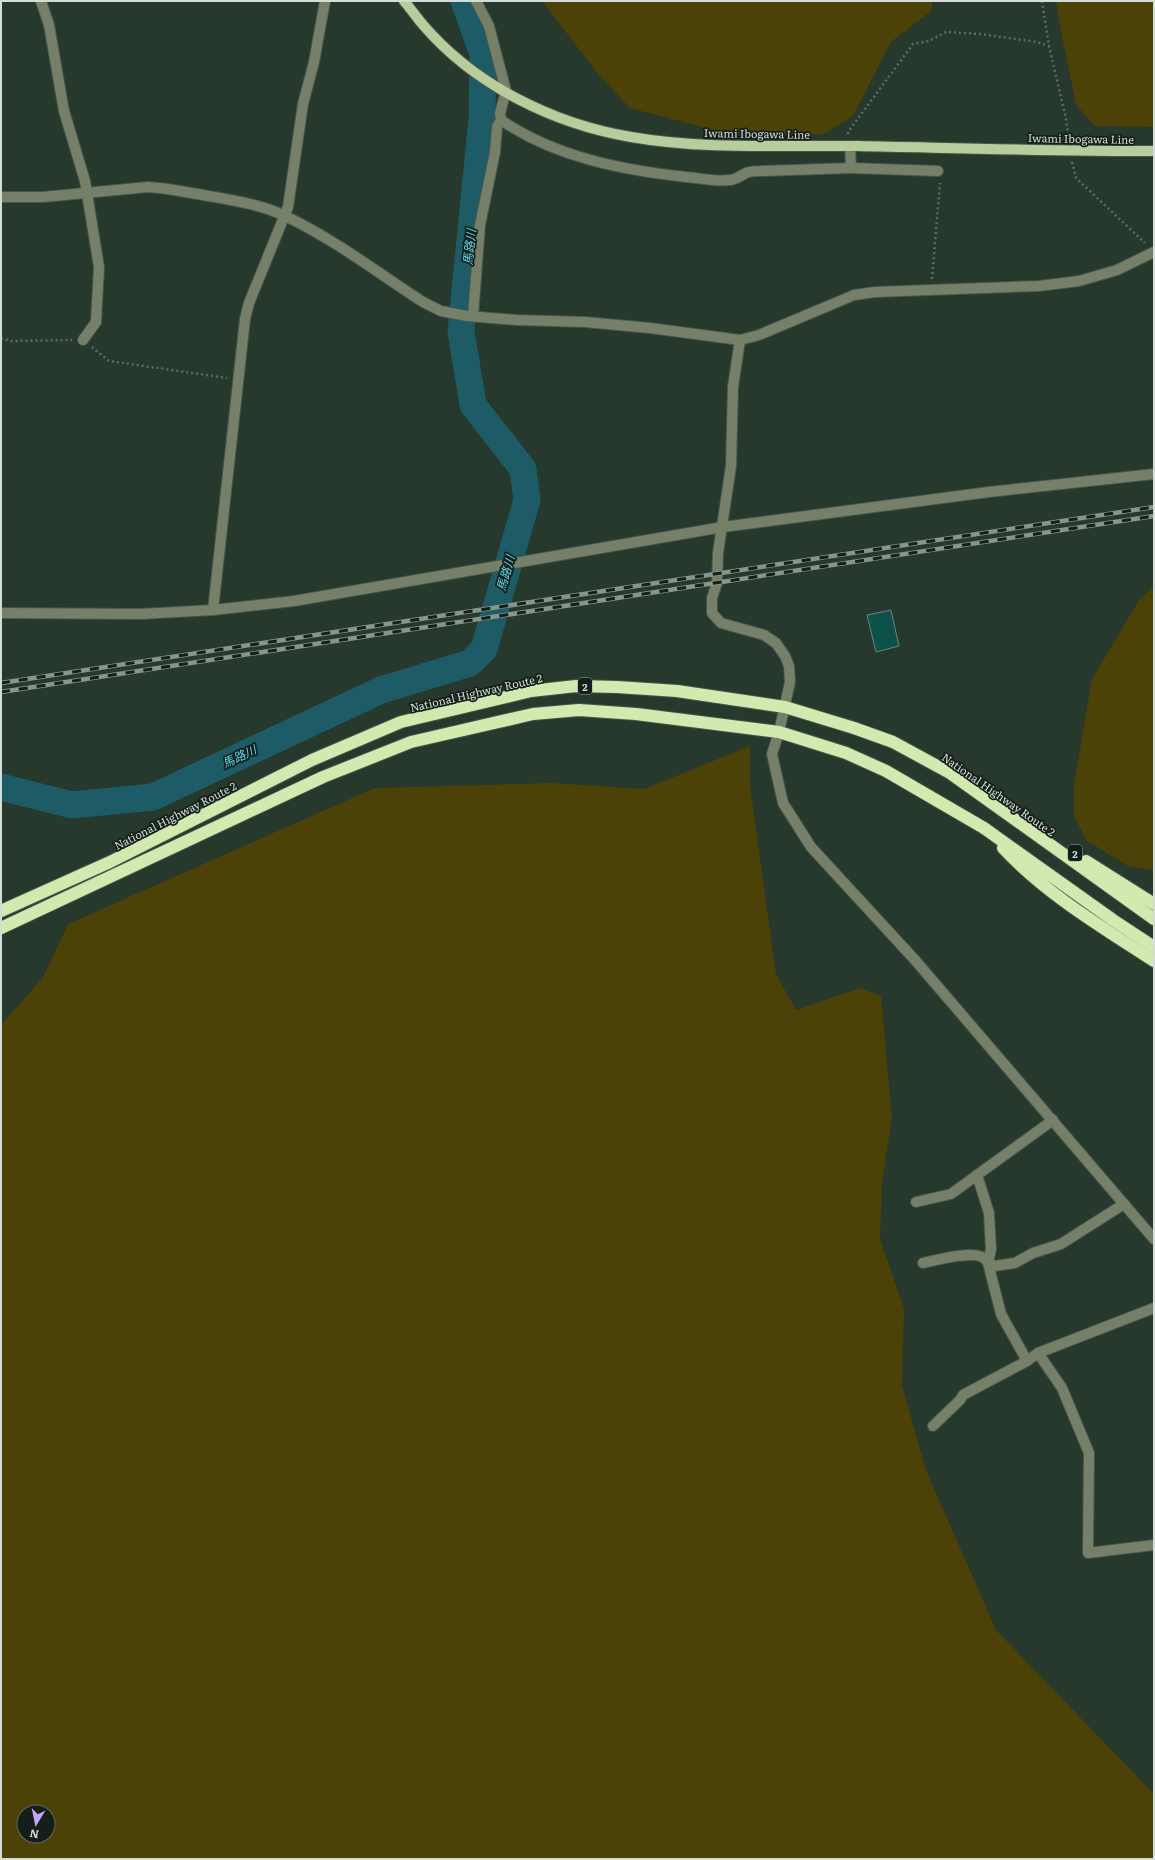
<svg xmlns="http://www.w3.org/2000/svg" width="1155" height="1860" font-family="Literata,'Noto Sans JP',serif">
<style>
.green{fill:#4c4106;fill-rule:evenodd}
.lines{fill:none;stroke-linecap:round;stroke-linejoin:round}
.river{stroke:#1d5b66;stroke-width:27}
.building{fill:#0e5149;stroke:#698681}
.minor-casing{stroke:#45574a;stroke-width:12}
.major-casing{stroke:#45574a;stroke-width:12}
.highway-casing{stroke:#45574a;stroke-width:14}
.path{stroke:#5d6d62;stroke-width:2.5;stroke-dasharray:2 3;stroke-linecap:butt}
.minor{stroke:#768069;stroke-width:10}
.major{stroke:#b8cc9c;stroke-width:10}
.highway{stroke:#d2eab0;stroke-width:12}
.rail-casing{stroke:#87968b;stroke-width:4.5}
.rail{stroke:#151e18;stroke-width:3;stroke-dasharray:9;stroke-linecap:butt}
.labels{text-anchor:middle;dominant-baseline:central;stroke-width:3.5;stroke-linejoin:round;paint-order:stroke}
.shield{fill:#151e18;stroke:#99a49c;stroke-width:1}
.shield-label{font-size:10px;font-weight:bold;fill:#d2ded5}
.street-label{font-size:11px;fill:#d2ded5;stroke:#151e18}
.water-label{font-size:12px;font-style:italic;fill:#61d7ee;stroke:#151e18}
</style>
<rect width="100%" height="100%" fill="#26392c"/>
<g class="green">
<path d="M542,1H933L931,11L891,42L853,116L822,135L721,132L630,108L598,74Z"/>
<path d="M1056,1H1154V127L1095,126L1076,105L1061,31Z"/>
<path d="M1154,586V871L1128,866L1086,840L1074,816V785L1092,679L1139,600Z"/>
<path d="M750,746V786L776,974L796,1010L860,988L881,996L892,1118L882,1182L880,1239L904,1309L902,1385L926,1470L996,1630L1154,1794V1859H1V1025L43,977L68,924L375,788L551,783L644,789ZM24,1812H48V1836H24Z"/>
</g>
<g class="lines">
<path class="river" d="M1,787L72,805L153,797L381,690L470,663L484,649L527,500L523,469L473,405L461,331L482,118L483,54L464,1"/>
</g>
<path class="building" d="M891,610L899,646L876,652L867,615Z"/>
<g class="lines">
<g class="minor-casing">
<g id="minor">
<path d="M41,1L49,25L64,111L85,181L99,267L96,322L83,340"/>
<path d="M476,1L489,26L506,91L500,113L501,120C555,157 622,170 686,177C700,178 715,182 729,180C736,180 740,176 746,173C750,171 756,171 761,171L851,168L850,146"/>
<path d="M851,168L938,171"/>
<path d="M1,197H43L148,187C167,188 185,192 203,195C231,200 260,204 285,216C334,239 378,273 423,302L441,311L467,316L517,320L585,322L650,328L740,340"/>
<path d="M1154,252L1117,270L1079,281L1039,286L875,292L854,295L759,335L740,340L733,387L731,466L718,553L717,583L712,598V613L721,623L764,635L776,643L785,656L789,666L790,682L779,732L772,754L783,803L811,847L915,960L1154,1239"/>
<path d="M473,316L480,225L495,152L497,127L501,120"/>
<path d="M213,610L245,319L249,303L288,207L303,104L314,62L325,1"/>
<path d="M1,613L140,614L213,610L294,601L723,527L989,492L1154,474"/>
<path d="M977,1175L989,1213L991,1249L988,1263L1001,1314L1027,1361L1038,1353L1062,1388L1089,1453L1088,1553L1154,1545"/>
<path d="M916,1202L951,1194L1053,1120"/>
<path d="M923,1263C937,1260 969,1251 982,1257C986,1259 989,1264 994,1266L1015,1263L1033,1253L1061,1244L1124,1204"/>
<path d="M1038,1353L1154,1308"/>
<path d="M933,1426L960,1400L963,1395L1027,1361"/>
</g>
</g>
<g class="major-casing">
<path id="major" d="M404,1C411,9 417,18 424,26C476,86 554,124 631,137C705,150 784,145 858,146C957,148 1055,151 1154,151"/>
</g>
<g class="highway-casing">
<g id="highway">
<path d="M1003,848C1046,894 1102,927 1154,961"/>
<path d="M1086,861L1154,904"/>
<path d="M1,911L110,862L312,760L401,722L531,691L576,686L617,687L677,691L785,707L854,728L893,742L950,773L1154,919"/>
<path d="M1,928L323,777L411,742L533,714L579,710L636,714L779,732L846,753L886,771L984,828L1113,920L1154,947"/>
</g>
</g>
<g class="path">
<path d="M1042,1L1049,46L1066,119L1069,140"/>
<path d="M848,134V132L913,44L929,41L946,32L980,34L1037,42L1049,46"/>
<path d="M1072,162L1076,178L1145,243"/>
<path d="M932,279L940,183"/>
<path d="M1,338L11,341L72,340"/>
<path d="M92,347L109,361L227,378"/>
</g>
<use href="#minor" class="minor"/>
<use href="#major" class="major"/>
<use href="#highway" class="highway"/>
<g class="rail-casing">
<g id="rail">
<path d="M1,683L1154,507"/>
<path d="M1,692L1154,516"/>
</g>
</g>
<use href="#rail" class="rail"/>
</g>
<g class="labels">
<g class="shield">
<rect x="578" y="678" width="14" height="16" rx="3"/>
<rect x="1068" y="845" width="14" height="16" rx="3"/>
</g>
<g class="shield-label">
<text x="585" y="686">2</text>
<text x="1075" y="853">2</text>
</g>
<g class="street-label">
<text transform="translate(757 133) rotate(1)">Iwami Ibogawa Line</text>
<text transform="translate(1081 138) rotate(1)">Iwami Ibogawa Line</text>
<text transform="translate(476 692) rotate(-13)">National Highway Route 2</text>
<text transform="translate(999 794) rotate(35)">National Highway Route 2</text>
<text transform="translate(175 815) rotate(-27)">National Highway Route 2</text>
</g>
<g class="water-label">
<text transform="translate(469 247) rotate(-84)">馬路川</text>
<text transform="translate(505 573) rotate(-74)">馬路川</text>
<text transform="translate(239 756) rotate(-25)">馬路川</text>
</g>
</g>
<rect width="1155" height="1860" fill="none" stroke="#d2ded5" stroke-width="4"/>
<g transform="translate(36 1824) rotate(190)"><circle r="19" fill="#151e18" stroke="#616b64"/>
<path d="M0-3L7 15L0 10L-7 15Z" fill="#c0a8f4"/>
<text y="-6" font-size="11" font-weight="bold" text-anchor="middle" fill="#d2ded5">N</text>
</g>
</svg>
